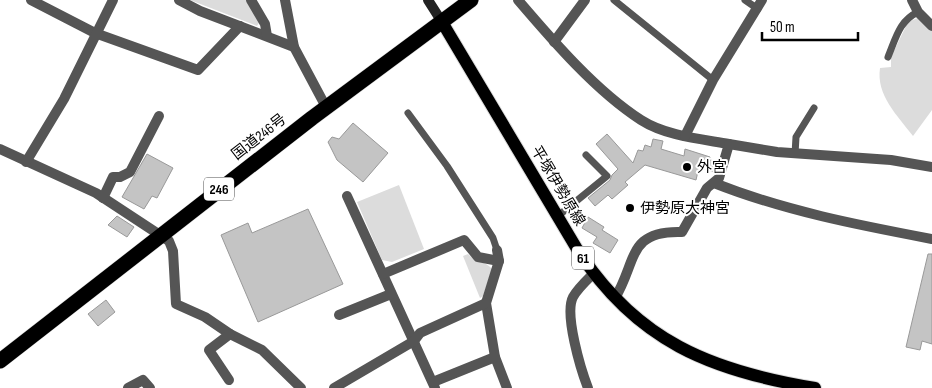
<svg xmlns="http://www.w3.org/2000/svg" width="932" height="388" font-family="'Sofia Sans Condensed','Noto Sans JP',sans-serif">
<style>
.green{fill:#dcdcdc}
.building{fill:#c4c4c4;stroke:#999}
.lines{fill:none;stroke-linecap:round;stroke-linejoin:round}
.primary-casing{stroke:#dbdbdb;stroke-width:14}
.highway-casing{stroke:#dbdbdb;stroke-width:16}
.lane{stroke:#555;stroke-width:7}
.street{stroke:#555;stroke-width:10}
.secondary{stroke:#222;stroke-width:10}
.primary{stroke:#000;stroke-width:12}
.highway{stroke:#000;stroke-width:15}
.poi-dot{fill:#000;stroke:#fff;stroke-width:2}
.labels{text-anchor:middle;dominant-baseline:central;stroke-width:4;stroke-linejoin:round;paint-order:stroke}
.shield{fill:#fff;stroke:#4c4c4c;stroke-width:1}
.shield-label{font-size:14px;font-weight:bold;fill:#000}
.street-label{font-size:15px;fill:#000;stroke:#fff}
.poi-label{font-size:15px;fill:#000;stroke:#fff;text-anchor:start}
</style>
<rect width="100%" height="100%" fill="#fff"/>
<g class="green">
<path d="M190,0H247L260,21L257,26Z"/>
<path d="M920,17L932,31V110L913,136C897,115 876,95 880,68L891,67V57L908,22Z"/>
<path d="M399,185L424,249L392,262L382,260L357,202Z"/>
<path d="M468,254C476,263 486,261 492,269L483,296L480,298L463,256Z"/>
</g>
<g class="building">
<path d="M353,123L388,153L363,182L337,160L328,142L332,137L339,139Z"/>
<path d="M607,134L633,163L638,150L643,151L645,145L651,147L653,139L663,141L661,149L684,156L685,149L710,157L709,160L717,161L714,172L699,167L696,180L645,165L625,182L628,185L612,199L608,195L595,206L588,198L610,180L612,175L618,169L596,144Z"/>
<path d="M147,154L173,168L157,198L152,196L144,209L122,197Z"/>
<path d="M308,209L343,284L258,322L221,235L248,223L252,233Z"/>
<path d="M117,216L134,227L127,237L108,225Z"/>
<path d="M588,217L604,227L602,230L618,240L610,253L593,243L597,237L582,228Z"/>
<path d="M928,254H932V344L922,341L920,350L906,347Z"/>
<path d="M106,300L115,312L98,326L88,314Z"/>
</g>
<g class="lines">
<g class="primary-casing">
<path id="primary" d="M442,22L577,249C636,341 711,371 815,388"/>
</g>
<g class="highway-casing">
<path id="highway" d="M0,361L312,118L471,0"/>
</g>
<g class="lane">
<path d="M614,0L713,80"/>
<path d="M745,0L758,9"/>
<path d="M888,57C896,38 899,21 918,12"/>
<path d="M408,113L447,166L493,238L497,250"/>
<path d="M795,154L796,137L814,108"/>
<path d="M558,216L607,176L586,155"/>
</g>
<g class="street">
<path d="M31,0L95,33L198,70L240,26"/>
<path d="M179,0L200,11L294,47"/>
<path d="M251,0L265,24L267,36"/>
<path d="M285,0L294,47L326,107"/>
<path d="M518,0C553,41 596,91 641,120C666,136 701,139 729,144L719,178L707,188L682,232C627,230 637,262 615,298"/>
<path d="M912,0L918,12L932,26"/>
<path d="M554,42L585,0"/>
<path d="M685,136L713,80L762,0"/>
<path d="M729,144L777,152L891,160L932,167"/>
<path d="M0,149L96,193L169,241L173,251L176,304L205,317L230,334L262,350L301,388"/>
<path d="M26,162L64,99L113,0"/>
<path d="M714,183C785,211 858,225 932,239"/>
<path d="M347,196L435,388"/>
<path d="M103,198L113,177H120L130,172L159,116"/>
<path d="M497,250L499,261L486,303L495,357L507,388"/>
<path d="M383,274L464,240L478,257L499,261"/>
<path d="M339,315L391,294"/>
<path d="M229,380L209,350L230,334"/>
<path d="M433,382L495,357"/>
<path d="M128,388L143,380L150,388"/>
<path d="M334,388L414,341L420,333L486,303"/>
<path d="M588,388C581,370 564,314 573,297C578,288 587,280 594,273"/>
</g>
<path class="secondary" d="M428,0L442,22"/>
<use href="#primary" class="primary"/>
<use href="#highway" class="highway"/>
</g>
<g class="poi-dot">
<circle cx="687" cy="167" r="5"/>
<circle cx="630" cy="208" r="5"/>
</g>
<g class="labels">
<g class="shield">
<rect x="204" y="177.5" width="30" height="23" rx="4"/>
<rect x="572" y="246.5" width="22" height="23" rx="4"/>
</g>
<g class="shield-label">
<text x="219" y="189">246</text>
<text x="583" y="258">61</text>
</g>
<g class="street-label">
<text transform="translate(259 137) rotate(-38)">国道246号</text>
<text transform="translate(558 186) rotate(59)">平塚伊勢原線</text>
</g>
<g class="poi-label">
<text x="697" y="167">外宮</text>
<text x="640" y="208">伊勢原大神宮</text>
</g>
</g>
<path d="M762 32v8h96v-8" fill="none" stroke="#000000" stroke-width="2.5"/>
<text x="770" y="32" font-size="15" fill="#000000" stroke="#ffffff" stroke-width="4" paint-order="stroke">50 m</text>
</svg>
